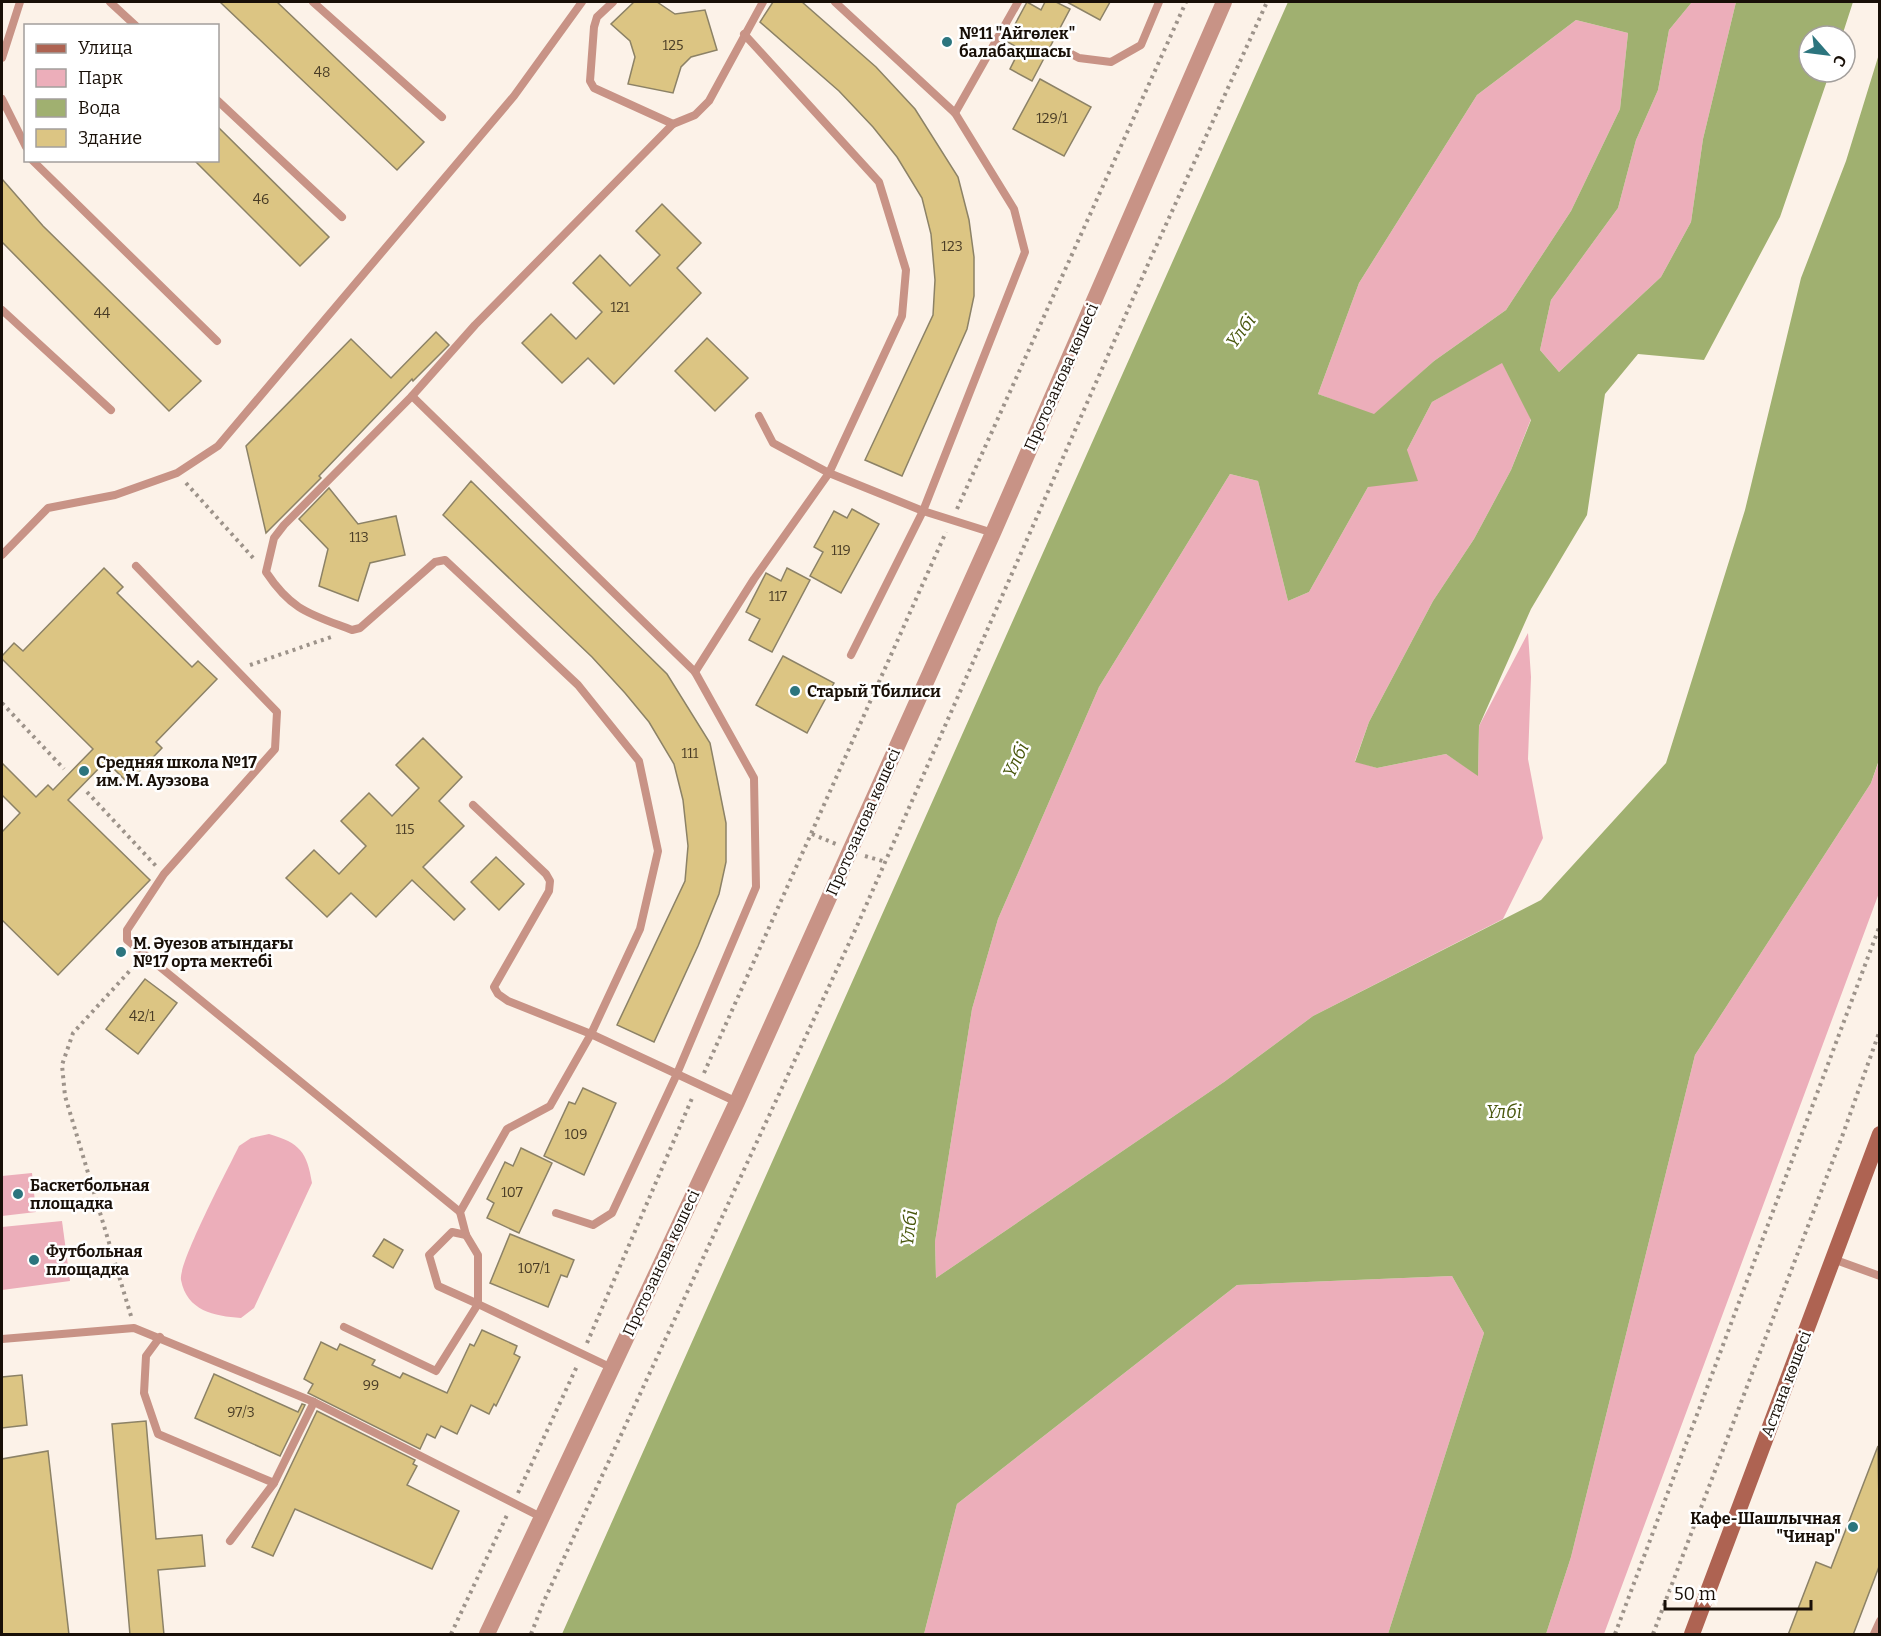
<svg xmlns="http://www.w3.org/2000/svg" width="1881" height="1636" font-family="Bitter,serif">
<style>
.green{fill:#ecaeba}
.water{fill:#a0b070;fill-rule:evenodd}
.building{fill:#dcc583;stroke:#8c8266;stroke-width:1.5}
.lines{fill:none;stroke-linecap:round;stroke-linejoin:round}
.path{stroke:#9d938a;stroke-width:4;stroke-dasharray:3 4.5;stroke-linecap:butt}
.service{stroke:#c89386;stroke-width:8}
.tertiary{stroke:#c89386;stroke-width:16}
.secondary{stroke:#ae6352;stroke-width:16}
.poi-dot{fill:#2c757e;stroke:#fff;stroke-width:2}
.labels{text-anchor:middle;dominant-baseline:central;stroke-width:5;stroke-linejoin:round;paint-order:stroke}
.number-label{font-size:14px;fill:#493c26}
.poi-label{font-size:16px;font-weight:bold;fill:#180f07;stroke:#fff;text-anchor:start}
.street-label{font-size:16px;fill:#180f07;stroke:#fff}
.water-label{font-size:18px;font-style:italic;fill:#49570d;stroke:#fff}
</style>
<rect width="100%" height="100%" fill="#fcf2e8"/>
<g class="green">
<path d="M1692,2H1736L1703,139L1691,222L1661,277L1559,372L1540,350L1551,300L1618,208L1636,140L1658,90L1669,30Z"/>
<path d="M1576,20L1628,33L1620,109L1571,211L1506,310L1434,361L1374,415L1318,394L1359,283L1477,95Z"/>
<path d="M1502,362L1531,419L1511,470L1474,539L1433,601L1369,722L1355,761L1377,768L1446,754L1478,775L1479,726L1528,633L1531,677L1528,759L1543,838L1503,919L1313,1016L1224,1082L936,1278L935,1242L972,1009L998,919L1099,687L1230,474L1258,481L1288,601L1309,592L1368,487L1407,450L1432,402Z"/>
<path d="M1879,761V893L1604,1634H1546L1571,1557L1695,1055L1871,783Z"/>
<path d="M269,1134C300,1143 307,1152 312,1183L254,1308L241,1318C214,1316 187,1311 181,1280C178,1263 229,1167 239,1146L251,1138Z"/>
<path d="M32,1173L36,1212L2,1216V1176Z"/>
<path d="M62,1221L70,1281L2,1290V1227Z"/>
<path d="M1452,1276L1484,1333L1388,1634H924L957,1504L1237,1285Z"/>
</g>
<path class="water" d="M1288,2H1692L1669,30L1658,90L1636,140L1618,208L1551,300L1540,350L1559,372L1661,277L1691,222L1703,139L1736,2H1853L1842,36H1809V72H1830L1780,217L1704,360L1638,354L1605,394L1587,515L1531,609L1479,726L1478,776L1446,754L1377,768L1355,762L1369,722L1433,601L1474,539L1511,470L1531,420L1502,363L1432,402L1407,450L1418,481L1368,487L1309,592L1288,601L1258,481L1230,474L1099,687L998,919L972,1009L935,1242L936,1278L1224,1082L1313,1016L1541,900L1666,763L1745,510L1801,278L1846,161L1879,54V760L1871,783L1695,1055L1571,1557L1546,1634H1388L1484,1333L1452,1276L1237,1285L957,1504L924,1634H562ZM1576,20L1628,33L1620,109L1571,211L1506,310L1434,361L1374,414L1318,394L1359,283L1477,95Z"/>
<g class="building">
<path d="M220,2H277L424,142L397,170Z"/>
<path d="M634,2H657L675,14L705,10L717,50L691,57L681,67L673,93L628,84L635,57L630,41L611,24Z"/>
<path d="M773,2H802L876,67L915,109L958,177L969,220L974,257V296L967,329L902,476L865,460L933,315L935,280L931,234L922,198L897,157L873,127L839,91L760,22Z"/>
<path d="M1027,2L1041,10L1045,2H1056L1070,9L1032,81L1010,69L1020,49L1006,41Z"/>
<path d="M1067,2H1110L1100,20Z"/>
<path d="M1040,79L1091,107L1064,156L1013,129Z"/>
<path d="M218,127L329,237L300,266L194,160H218Z"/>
<path d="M2,179L43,226L201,381L169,411L2,242Z"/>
<path d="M662,204L701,243L677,268L701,293L614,384L588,358L562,383L522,343L551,314L576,339L602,312L573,283L600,255L630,286L660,255L636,231Z"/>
<path d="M436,332L449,345L413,381L412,379L319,476L321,478L266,533L246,446L351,339L391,378Z"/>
<path d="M707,338L748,378L715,411L675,371Z"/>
<path d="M471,481L667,674L710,743L726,823V862L719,894L698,946L654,1042L617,1025L685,881L688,846L683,800L674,764L649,722L625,693L592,657L443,515Z"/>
<path d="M329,488L358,524L396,516L405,555L370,563L358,601L319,586L328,549L299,519Z"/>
<path d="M852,509L879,524L841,593L810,576L823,552L814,547L834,511L847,518Z"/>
<path d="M104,568L123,587L117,593L192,667L198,661L217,679L156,742L162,748L128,783L106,761L68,800L150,880L58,975L2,920V832L20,813L2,795V763L36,797L48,785L53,790L93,749L2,659V656L14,643L23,651Z"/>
<path d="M787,568L810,580L772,652L749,640L760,619L746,612L766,573L781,581Z"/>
<path d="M783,656L834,683L807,733L756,705Z"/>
<path d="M423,738L462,777L439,801L464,826L423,867L465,909L454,920L412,880L376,917L351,893L327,917L286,878L314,850L339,874L366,846L341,821L369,793L392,816L419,788L396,765Z"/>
<path d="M496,857L524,884L499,910L471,882Z"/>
<path d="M145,979L177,1003L138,1054L106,1029Z"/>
<path d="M583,1088L616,1103L584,1175L544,1156L569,1102L575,1104Z"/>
<path d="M521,1148L552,1163L519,1233L487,1218L494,1203L487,1199L505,1162L513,1166Z"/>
<path d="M510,1234L574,1260L567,1277L561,1275L548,1307L490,1283Z"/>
<path d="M384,1239L403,1250L393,1268L373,1256Z"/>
<path d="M482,1330L517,1346L514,1354L520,1357L496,1406L494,1404L489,1414L471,1405L457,1434L441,1426L435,1438L427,1434L420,1449L308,1393L313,1384L304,1379L321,1342L337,1350L340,1344L375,1360L372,1365L400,1378L403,1373L447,1393L470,1344L474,1346Z"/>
<path d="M214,1374L298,1412L302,1404L305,1405L280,1456L195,1418Z"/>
<path d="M22,1375L27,1425L2,1428V1377Z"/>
<path d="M317,1411L415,1460L413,1464L417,1466L407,1485L459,1511L432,1569L295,1509L273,1556L252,1547Z"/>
<path d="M146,1421L156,1539L202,1535L205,1566L158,1570L164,1635H130L112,1424Z"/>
<path d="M1878,1446L1880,1564L1853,1635H1788L1816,1562L1831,1568Z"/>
<path d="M48,1451L69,1635H2V1459Z"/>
</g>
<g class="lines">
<g class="path">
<path d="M186,483L255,560"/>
<path d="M957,509L1186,2"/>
<path d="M250,665L331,637"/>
<path d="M2,703L64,769"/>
<path d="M87,792L156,866"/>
<path d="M812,834L836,844"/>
<path d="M865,856L886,862"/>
<path d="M704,1073L946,532"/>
<path d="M131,1316L65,1096L62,1065L73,1033L136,964"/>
<path d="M587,1343L693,1096"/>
<path d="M518,1493L578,1364"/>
<path d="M451,1634L508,1513"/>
<path d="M531,1634L544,1601L857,926L1149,262L1267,2"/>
<path d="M1615,1634L1880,925"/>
<path d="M1653,1634L1843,1134L1880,1030"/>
</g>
<g class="service">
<path d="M110,2L136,26"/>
<path d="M313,2L442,117"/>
<path d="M613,2L597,17L594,27L590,81L594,88L673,124L695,115L709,101L763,2"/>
<path d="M835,2L955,113L1014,209L1025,252L923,511L851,655"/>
<path d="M744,34L879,182L906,270L902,316L829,473L923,511L993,533"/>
<path d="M1064,50L1079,58L1111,62L1141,45L1159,2"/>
<path d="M2,58L20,2"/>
<path d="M2,99L26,147"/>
<path d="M218,101L342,217"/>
<path d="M955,113L1018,2"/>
<path d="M32,160L217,341"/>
<path d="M2,310L111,410"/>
<path d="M412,396L475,325L673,124"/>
<path d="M2,555L48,508L115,495L177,473L218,446L514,96L582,2"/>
<path d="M136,566L277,712L275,749L164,874L127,930V940L460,1212"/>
<path d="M695,672L754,579L829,473L773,443L759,416"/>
<path d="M473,805L546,874L550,881L549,891L494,987L498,994L508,1001L591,1034L550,1106L507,1129L460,1212L466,1235L478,1255V1304L612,1368"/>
<path d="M556,1213L593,1225L612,1213L676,1076L756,887L754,778L695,672L412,396L284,525L274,538L266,572C292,611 310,614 352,630L360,628L435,562L445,560L578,685L639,761L658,851L640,929L591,1034L737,1102"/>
<path d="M1833,1259L1880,1276"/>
<path d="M344,1327L436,1371L478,1304L438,1286L429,1255L452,1232L466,1235"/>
<path d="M160,1337L146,1356L144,1393L158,1434L274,1483"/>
<path d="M2,1339L134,1328L314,1402L541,1517"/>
<path d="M230,1541L274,1483L314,1402"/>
<path d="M1874,1634L1880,1621"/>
</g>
<path class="tertiary" d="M487,1634L737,1102L993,533L1224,2"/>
<path class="secondary" d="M1692,1634L1880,1134"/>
</g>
<g class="poi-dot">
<circle cx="947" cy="42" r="6"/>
<circle cx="795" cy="691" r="6"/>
<circle cx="84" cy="771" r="6"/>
<circle cx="121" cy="952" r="6"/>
<circle cx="18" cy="1194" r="6"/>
<circle cx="34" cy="1260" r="6"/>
<circle cx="1853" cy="1527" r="6"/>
</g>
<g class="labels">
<g class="number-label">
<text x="673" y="45">125</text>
<text x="322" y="72">48</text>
<text x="1052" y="118">129/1</text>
<text x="261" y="199">46</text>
<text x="952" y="246">123</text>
<text x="620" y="307">121</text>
<text x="102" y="313">44</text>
<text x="359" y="537">113</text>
<text x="841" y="550">119</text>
<text x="778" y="596">117</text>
<text x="690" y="753">111</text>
<text x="405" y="829">115</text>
<text x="142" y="1016">42/1</text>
<text x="576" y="1134">109</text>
<text x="512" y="1192">107</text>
<text x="534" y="1268">107/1</text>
<text x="371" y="1385">99</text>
<text x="241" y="1412">97/3</text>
</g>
<g class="poi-label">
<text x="959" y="33">№11 "Айгөлек"<tspan x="959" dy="18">балабақшасы</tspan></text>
<text x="807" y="691">Старый Тбилиси</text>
<text x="96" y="762">Средняя школа №17<tspan x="96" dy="18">им. М. Ауэзова</tspan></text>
<text x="133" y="943">М. Әуезов атындағы<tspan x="133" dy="18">№17 орта мектебі</tspan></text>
<text x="30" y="1185">Баскетбольная<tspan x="30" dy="18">площадка</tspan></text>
<text x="46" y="1251">Футбольная<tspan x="46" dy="18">площадка</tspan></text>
<text x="1841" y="1518" text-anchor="end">Кафе-Шашлычная<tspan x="1841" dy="18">"Чинар"</tspan></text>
</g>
<g class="street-label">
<text transform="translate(1061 377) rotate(-66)">Протозанова көшесі</text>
<text transform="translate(863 822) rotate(-66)">Протозанова көшесі</text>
<text transform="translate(661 1263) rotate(-65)">Протозанова көшесі</text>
<text transform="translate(1786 1384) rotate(-69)">Астана көшесі</text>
</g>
<g class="water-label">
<text transform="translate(1241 331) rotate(-53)">Үлбі</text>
<text transform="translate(1016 760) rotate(-64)">Үлбі</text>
<text x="1504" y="1112">Үлбі</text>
<text transform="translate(909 1228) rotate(-83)">Үлбі</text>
</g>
</g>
<rect width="1881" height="1636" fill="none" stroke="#180f07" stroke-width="6"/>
<rect x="24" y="24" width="195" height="138" fill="#ffffff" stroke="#a39f9c" stroke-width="1.5"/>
<rect x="36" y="44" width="30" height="9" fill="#ae6352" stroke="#a39f9c" stroke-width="1.5"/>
<text x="78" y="54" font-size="18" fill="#180f07">Улица</text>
<rect x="36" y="69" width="30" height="18" fill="#ecaeba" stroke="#a39f9c" stroke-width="1.5"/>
<text x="78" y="84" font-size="18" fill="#180f07">Парк</text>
<rect x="36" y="99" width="30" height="18" fill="#a0b070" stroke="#a39f9c" stroke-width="1.5"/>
<text x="78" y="114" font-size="18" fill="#180f07">Вода</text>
<rect x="36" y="129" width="30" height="18" fill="#dcc583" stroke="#a39f9c" stroke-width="1.5"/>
<text x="78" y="144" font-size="18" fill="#180f07">Здание</text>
<g transform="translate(1827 54) rotate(118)"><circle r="28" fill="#ffffff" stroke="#a39f9c" stroke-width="1.5"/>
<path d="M0-4.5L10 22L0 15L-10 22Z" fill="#2c757e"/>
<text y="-9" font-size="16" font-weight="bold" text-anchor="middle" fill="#180f07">С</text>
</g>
<path d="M1665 1600v9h146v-9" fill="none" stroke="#180f07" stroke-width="3"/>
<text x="1674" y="1600" font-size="18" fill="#180f07" stroke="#ffffff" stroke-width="4.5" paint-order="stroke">50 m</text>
</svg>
